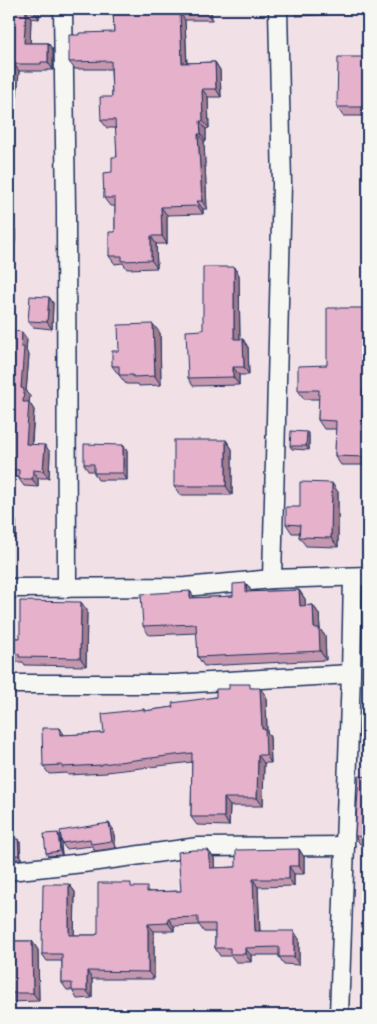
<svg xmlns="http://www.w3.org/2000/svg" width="377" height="1024" font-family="'Shantell Sans',sans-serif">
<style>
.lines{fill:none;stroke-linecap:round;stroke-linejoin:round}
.minor-casing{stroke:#1b2f5e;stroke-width:21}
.minor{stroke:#f6f6f2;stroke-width:18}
.wall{fill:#c598af;stroke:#1b2f5e}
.shaded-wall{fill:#a07c8e;stroke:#1b2f5e}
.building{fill:#e5b1cb;stroke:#1b2f5e}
</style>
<rect width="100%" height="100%" fill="#f1e1e6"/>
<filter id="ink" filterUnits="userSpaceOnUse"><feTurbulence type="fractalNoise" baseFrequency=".02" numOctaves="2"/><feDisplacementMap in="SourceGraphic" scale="10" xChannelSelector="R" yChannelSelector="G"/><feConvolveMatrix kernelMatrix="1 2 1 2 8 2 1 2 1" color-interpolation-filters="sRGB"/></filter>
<g filter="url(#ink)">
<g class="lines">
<g class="minor-casing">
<g id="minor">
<path d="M63,9L66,208L67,588"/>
<path d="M272,579L282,184L278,9"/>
<path d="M9,588L185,587L272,579L368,576"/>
<path d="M9,684H175L351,674"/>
<path d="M9,871L83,863L198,847L345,846"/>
<path d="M339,1015L351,674L353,577"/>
</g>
</g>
<use href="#minor" class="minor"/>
</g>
<g class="wall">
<path d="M9,9H40L39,19L31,18L30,43H48L53,50V70H47V71H19L17,97L9,96V104Z"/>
<path d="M113,9H211L212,20H185L187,63L215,62L220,70L221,97H208L209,128L206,129V141H204L207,209H203V214L167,215V244H156L157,268L127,269L123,263L115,264L109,256L115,232V206H110L104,198L117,157L116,128H107L101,120L112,97L111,69H75L69,62L114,32Z"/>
<path d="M291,9H368V13L296,16Z"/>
<path d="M368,61V116H343L337,107Z"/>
<path d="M9,218L11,222V223L16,231L14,250H9Z"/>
<path d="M234,267L239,275L240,339L248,347L249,375H239V385L193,386L188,378L203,330Z"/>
<path d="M49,297L53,303L52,329L33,327L28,321Z"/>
<path d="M368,308V527L365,523L366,481L364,478V465H341L335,456L336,429H324L318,420L319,399H304L298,390L327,365Z"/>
<path d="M9,330L27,339L26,351L29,355L26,392L30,396L29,402L34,410L32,444L50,452L49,478H38V487L24,486L19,479V477H15L10,469L11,447H9Z"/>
<path d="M160,333L161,385L139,386L138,384H126L112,366L119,351Z"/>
<path d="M307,432L309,435V450L292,449L290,446Z"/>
<path d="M226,440L232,449V495H180L174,486Z"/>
<path d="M123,445L127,451V480H98L94,473V471H88L84,464Z"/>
<path d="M338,492V547L306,546L299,537L300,533H292L286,524L300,507Z"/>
<path d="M9,514L16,521V539H9Z"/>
<path d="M246,583L252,592L299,590L305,599V606L313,605L319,614L320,629L325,636L326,660L204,666L198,657L197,633L149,635L143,626L190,591L195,598L233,596Z"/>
<path d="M87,610L86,666L25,665L23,662H9V638H20Z"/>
<path d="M253,688L266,696L267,732L270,737L271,763H264L263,806H230L229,826L197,825L191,817L192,762L107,772V773L68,775L67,773L49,774L43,766L64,735L104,733L144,709L145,711L173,707Z"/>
<path d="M368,777V844H360L355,836Z"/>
<path d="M113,829L116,848L95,851L92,846L66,849L62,843Z"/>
<path d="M60,836L62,855L48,856L46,853Z"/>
<path d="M9,839L20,842L21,859H9Z"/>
<path d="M299,849L304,857V874H294V886L258,887L260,931L299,939V965L284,964L279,957V955H251V962H236L231,956H220L215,948V932H204L199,925L174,926V931H154V979H92V998L77,999L72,990H67L62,983V961H47L42,954L69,884L75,892L74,935H96L98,934L134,887L151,892L181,891L214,858V868L236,867Z"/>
<path d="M9,941H32L38,950L39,1001L9,1002Z"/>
</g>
<g class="shaded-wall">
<path d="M34,9H40L39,19L34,11Z"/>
<path d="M206,9H211L212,20L206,12Z"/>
<path d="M26,11L31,18L30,50L24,43Z"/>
<path d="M180,13L185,20L187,71L182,63Z"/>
<path d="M48,43L53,50V70L48,62Z"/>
<path d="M366,57L368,61V74L366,70Z"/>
<path d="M215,62L220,70L221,97L216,89Z"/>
<path d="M14,64L19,71L17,97L12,89Z"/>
<path d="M202,89L208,97L209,128L203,121Z"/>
<path d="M200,121L206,129V141L201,134Z"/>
<path d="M198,134L204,141L207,209L202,201Z"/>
<path d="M197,201L203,209V214L198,206Z"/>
<path d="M161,207L167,215V244L162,236Z"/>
<path d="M9,218L11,222V223L16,231L14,250L9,243Z"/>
<path d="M151,236L156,244L157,268L151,260Z"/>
<path d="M234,267L239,275L240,347L234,339Z"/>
<path d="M49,297L53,303L52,329L47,322Z"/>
<path d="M153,324L160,333L161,385L155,376Z"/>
<path d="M22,332L27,339L26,351L29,355L26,392L30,396L29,402L34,410L31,451L26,444L23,402L21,388V347Z"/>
<path d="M243,339L248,347L249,375L244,367Z"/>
<path d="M364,362L368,368V395L365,389Z"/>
<path d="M233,367L239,375V385L233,377Z"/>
<path d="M363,389L368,397V431L362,423Z"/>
<path d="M307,432L309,435V450L306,446Z"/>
<path d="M226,440L232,449V495L226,486Z"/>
<path d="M45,445L50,452L49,478L43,471Z"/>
<path d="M123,445L127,451V480L123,473Z"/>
<path d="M33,470L38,478V487L32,479Z"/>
<path d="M332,483L338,492V547L331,538Z"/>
<path d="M11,514L16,521V539L11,533Z"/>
<path d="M246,583L252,592V601L246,592Z"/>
<path d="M299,590L305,599L306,615L300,606Z"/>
<path d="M190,591L196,600L190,598Z"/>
<path d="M81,602L87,610L86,666L80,658Z"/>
<path d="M313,605L319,614L320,629L325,636L326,660L320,651L314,628Z"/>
<path d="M260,688L266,696L267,732L270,737L271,763L266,755L262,729Z"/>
<path d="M60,728L65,736L60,735Z"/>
<path d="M258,755L264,763L263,806L257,798Z"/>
<path d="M224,798L230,806L229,826L224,817Z"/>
<path d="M109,823L113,829L116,848L112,841Z"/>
<path d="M58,833L60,836L62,855L60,851Z"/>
<path d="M18,839L20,842L21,859L19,855Z"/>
<path d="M299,849L304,857V874L299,866Z"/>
<path d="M208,850L214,858L215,875L210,868Z"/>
<path d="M289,866L294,874V886L289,879Z"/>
<path d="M253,879L258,887L260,939L255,931Z"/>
<path d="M69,884L75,892L74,943L69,935Z"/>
<path d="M168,918L174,926V931L168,923Z"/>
<path d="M148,924L154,931V979L148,972Z"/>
<path d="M294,931L299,939V965L294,957Z"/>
<path d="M32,941L38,950L39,1001L33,993Z"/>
<path d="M245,948L251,955V962L245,954Z"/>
<path d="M87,971L92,979V998L87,991Z"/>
</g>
<g class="building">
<path d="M9,9H34V11H26L24,43H48V62H41V64H14L12,89H9Z"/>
<path d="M113,9H206V12L180,13L182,63L215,62L216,89H202L203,121H200L201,134H198L202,201H197L198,206L161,207L162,236H151V260L122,261V256H109V232H115V198H104L103,173L112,172V157H117L115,120H101L100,97H112L111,61L69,62V35H79V33L114,32Z"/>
<path d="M338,57H366V70H368V107H337Z"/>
<path d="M9,223H11L9,241Z"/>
<path d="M203,267H234V339H243L244,367H233V377L188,378L186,331L203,330Z"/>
<path d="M30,296L49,297L47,322L28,321Z"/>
<path d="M327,308H368V362H364L365,389H363L362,423H368V523H365L367,478H364L365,457L335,456L336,421L318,420L319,390H298V366L327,365Z"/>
<path d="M153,324L155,376L133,377V375H119V366H112V351H119L118,325Z"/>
<path d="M9,330L22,332L21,347H24L21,388L24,389L23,402H29L26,444L45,445L43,471L33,470L32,479H19V470L10,469L11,440H9Z"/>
<path d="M291,431L307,432L306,446H290Z"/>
<rect x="174" y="440" width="52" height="46"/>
<path d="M84,444L123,445V473H94V464H84Z"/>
<path d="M300,482L332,483L331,538L299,537L300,525L286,524V507H300Z"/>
<rect x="9" y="514" width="2" height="19"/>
<path d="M246,583V592L299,590L300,606L313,605L314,628H319L320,651L198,657L196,624L143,626L141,594L190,591V598L233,596V584Z"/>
<path d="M20,601L81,602L80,658L19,657V654H9V638H20Z"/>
<path d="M229,684H250V688H260L262,729H265L266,755H258L257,798H224V817H191L192,753L102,764V765L62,767V765L43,766L42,728H60V735L104,733L102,714L144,709V711L173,707L172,703L216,697V689H229Z"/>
<path d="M359,776L368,777V837L355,836Z"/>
<path d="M109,823L112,841L91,844L90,839L62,843L60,831Z"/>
<path d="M58,833L60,851L46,853L44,834Z"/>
<path d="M9,839H18L19,855L9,856Z"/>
<path d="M299,849V866H289V879H253L255,931H294V957H279V947L245,948V954H230V948H215V924H198V917L168,918V923L148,924V972L87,971V991H72V983H62V954H42L43,884H69V935H96V934H98V883H131V887H147V892L181,891L178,852L193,850H208L210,868L236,867V850Z"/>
<path d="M9,941H32L33,993H9Z"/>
</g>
</g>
<rect width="377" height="1024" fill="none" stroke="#f6f6f2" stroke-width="30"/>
<rect x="15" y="15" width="347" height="994" fill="none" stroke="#1b2f5e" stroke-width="2" filter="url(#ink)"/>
</svg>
